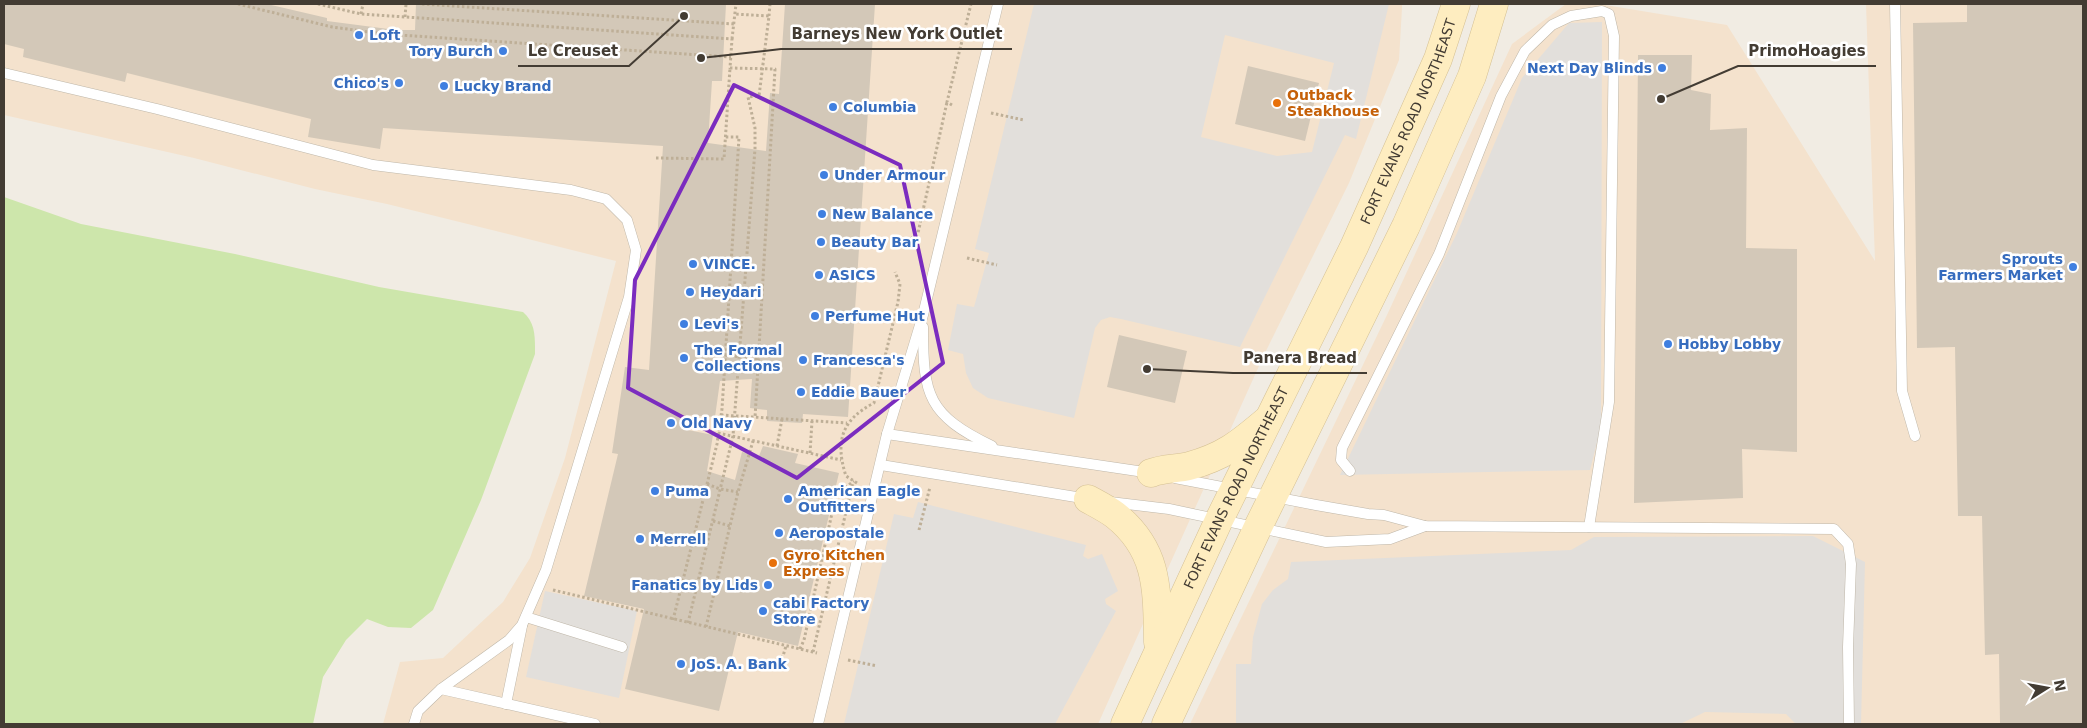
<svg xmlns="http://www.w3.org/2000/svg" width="2087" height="728" font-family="'DejaVu Sans',sans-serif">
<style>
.commercial{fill:#f4e2cd}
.green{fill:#cde6ab}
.parking{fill:#e2dfdb;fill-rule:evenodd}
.building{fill:#d3c8b8}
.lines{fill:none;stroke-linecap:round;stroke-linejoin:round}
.service-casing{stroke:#bfb7a9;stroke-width:11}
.secondary-casing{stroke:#d5c194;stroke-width:29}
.path{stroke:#beaf97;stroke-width:3;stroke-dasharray:2.5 2.5;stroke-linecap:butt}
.service{stroke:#fff;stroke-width:10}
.secondary{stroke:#feedc0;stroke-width:28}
.marked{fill:none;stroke:#7b2cbf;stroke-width:4;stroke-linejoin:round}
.shop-dot{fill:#3f7fe0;stroke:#fff;stroke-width:2}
.food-dot{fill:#e8710a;stroke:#fff;stroke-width:2}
.labels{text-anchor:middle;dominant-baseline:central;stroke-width:5;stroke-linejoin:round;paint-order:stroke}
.shop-label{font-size:14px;font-weight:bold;fill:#366cbe;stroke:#fff;text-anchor:start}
.food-label{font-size:14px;font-weight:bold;fill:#c56008;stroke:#fff;text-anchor:start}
.street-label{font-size:14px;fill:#433c33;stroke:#fff}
.leader{fill:none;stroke:#433c33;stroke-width:2}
.callout-dot{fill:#433c33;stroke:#fff;stroke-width:2}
.callout-label{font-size:15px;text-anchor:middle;font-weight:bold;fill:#433c33;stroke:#fff;stroke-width:5;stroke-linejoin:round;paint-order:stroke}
</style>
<rect width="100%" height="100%" fill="#f1ece3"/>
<g class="commercial">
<path d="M4,4H1402V8L1399,60L1349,183L1263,357L1098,724H383L400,662L443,658L503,602L530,558L565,458L616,261L387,204L315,189L194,158L4,115Z"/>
<path d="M1566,4H1599L1727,25L1875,261L1866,4H2083V724H1190L1387,315L1512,44Z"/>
</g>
<path class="green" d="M4,197L81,224L235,254L379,287L523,312C536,323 535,338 535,354L481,500L433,610L411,628L388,627L367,619L346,640L323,677L313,724H4Z"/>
<g class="parking">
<path d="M1034,4H1389L1356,139L1345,135L1240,347L1121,319L1110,317L1101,320L1095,328L1074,418L988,398L973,388L966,373L963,354L948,350L957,304L974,307L989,253L975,249ZM1225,35L1334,63L1312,152L1277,156L1201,137Z"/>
<path d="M1602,22L1601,427L1590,470L1340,475L1457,233L1522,78L1569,23Z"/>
<path d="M918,502L1086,545L1083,556L1088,559L1102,554L1118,591L1105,599L1106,604L1116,611L1055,724H844L894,514L913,518Z"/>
<path d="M1813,536L1865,562L1861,724H1796L1786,714L1705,712L1680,724H1236V664H1251L1253,637L1262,604L1273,590L1288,579L1291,562L1571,550L1594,537Z"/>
<path d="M545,591L637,611L619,698L526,677Z"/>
</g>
<g class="building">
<path d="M4,4H267L327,18V21L396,30H415L416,4H726L722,81H712L708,143L766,151L770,93L779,94L785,4H875L848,417L803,414L802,423L767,421V410L750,408L752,379L720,381L715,417L686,415L683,429L713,435L707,471L735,480L742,452L759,456L763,446L798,454L795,463L839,473L798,646L738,632L719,711L625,689L644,609L584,596L618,454L612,453L625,367L649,370L663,146L383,128L380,149L308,137L311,119L127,73L125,82L23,57L24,49L4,44Z"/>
<path d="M1967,4H2083V724H2000L1999,654L1985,655L1982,516H1958L1955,347L1917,348L1913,23L1967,22Z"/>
<path d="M1638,55H1692L1691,90L1711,94L1710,130L1747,128L1746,248L1797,249V452L1742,449L1743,498L1634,503Z"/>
<path d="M1248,66L1319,83L1305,141L1235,124Z"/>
<path d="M1119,335L1187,351L1175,403L1107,387Z"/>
</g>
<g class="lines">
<g class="service-casing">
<g id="service">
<path d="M1895,4L1902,391L1915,436"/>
<path d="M4,73L157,109L373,165L571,190L606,199L627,220L636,250L629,297L546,570L522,625L509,640L441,689"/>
<path d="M923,327C923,396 928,415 992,446"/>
<path d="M887,434L1151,473"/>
<path d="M881,465L1088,499"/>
<path d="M1350,471L1341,460L1342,448L1439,254L1501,96L1525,51L1552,25L1571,16L1602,11L1609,14L1614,36L1609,402L1589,527"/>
<path d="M1175,478L1316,505L1368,514L1384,515L1425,526L1834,529L1848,544L1851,564L1848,647L1849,724"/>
<path d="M1110,502L1169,509L1326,542L1390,539L1425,526"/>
<path d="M526,617L622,647"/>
<path d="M506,704L522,626"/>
<path d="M414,724L418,711L441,689L595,724"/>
<path d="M818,724L887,434L923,315L998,4"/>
</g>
</g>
<g class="secondary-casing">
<g id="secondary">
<path d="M1151,473C1163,468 1177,469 1189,466C1223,457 1239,444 1265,422"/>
<path d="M1088,499C1097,504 1107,509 1115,515C1159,550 1157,590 1158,642"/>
<path id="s1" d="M1125,724L1219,520L1354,247L1438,59L1456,4"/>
<path d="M1166,724L1258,527L1406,226L1472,76L1494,4"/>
</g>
</g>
<g class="path">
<path d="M238,4L332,27L384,34L731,57"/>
<path d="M318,4L361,14L732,39L730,68L775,69L755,418"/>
<path d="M422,4L734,24"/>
<path d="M361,14L363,4"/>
<path d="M769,16L770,4"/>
<path d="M405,17L406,4"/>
<path d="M732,39L736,4"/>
<path d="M952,105L947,102L971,4"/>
<path d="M991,113L1024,120"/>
<path d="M656,158L724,159L730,68"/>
<path d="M907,242L918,233L947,102"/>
<path d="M967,258L997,265"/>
<path d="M730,293L762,295"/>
<path d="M725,355L758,359"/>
<path d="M721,415L847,423"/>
<path d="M718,433L841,460"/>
<path d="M777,446L782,419"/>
<path d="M810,453L812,421"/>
<path d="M857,483L846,476C835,442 841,420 874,403L898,302L900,284L895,272"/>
<path d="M707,484L720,489L738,492"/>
<path d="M713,521L730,526"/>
<path d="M919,530L930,487"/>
<path d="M553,590L817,653"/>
<path d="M673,620L717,444L722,409L739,137H725"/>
<path d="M688,623L733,436L755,149V128L748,97L759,96L769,16L734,14"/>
<path d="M706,627L738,492L753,441"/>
<path d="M800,649L804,640L836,495L854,481"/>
<path d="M813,652L853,482"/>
<path d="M848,660L877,666"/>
<path d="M768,666L783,656L786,646"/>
</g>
<use href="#service" class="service"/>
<use href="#secondary" class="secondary"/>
</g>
<path class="marked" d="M734,85L900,165L943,363L797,478L628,388L635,280Z"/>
<g class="shop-dot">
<circle cx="359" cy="35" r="5"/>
<circle cx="503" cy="51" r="5"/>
<circle cx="1662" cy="68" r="5"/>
<circle cx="399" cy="83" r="5"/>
<circle cx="444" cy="86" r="5"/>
<circle cx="833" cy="107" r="5"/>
<circle cx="824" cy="175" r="5"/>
<circle cx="822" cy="214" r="5"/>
<circle cx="821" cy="242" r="5"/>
<circle cx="693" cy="264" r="5"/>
<circle cx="2073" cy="267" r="5"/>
<circle cx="819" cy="275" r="5"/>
<circle cx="690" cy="292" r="5"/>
<circle cx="815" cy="316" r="5"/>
<circle cx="684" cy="324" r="5"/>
<circle cx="1668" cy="344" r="5"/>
<circle cx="684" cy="358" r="5"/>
<circle cx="803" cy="360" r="5"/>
<circle cx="801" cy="392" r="5"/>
<circle cx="671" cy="423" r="5"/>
<circle cx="655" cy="491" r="5"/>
<circle cx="788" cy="499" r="5"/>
<circle cx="779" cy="533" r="5"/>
<circle cx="640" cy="539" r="5"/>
<circle cx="768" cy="585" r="5"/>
<circle cx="763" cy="611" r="5"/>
<circle cx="681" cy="664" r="5"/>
</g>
<g class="food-dot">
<circle cx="1277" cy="103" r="5"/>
<circle cx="773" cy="563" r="5"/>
</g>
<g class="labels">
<g class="shop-label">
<text x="369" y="35">Loft</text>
<text x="493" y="51" text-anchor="end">Tory Burch</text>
<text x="1652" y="68" text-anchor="end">Next Day Blinds</text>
<text x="389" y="83" text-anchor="end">Chico's</text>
<text x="454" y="86">Lucky Brand</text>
<text x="843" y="107">Columbia</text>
<text x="834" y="175">Under Armour</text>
<text x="832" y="214">New Balance</text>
<text x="831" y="242">Beauty Bar</text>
<text x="2063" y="259" text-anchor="end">Sprouts<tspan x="2063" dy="16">Farmers Market</tspan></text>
<text x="703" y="264">VINCE.</text>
<text x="829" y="275">ASICS</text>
<text x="700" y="292">Heydari</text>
<text x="825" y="316">Perfume Hut</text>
<text x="694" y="324">Levi's</text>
<text x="1678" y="344">Hobby Lobby</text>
<text x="694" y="350">The Formal<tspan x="694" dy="16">Collections</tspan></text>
<text x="813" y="360">Francesca's</text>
<text x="811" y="392">Eddie Bauer</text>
<text x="681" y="423">Old Navy</text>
<text x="665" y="491">Puma</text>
<text x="798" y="491">American Eagle<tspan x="798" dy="16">Outfitters</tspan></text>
<text x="789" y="533">Aeropostale</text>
<text x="650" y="539">Merrell</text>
<text x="758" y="585" text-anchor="end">Fanatics by Lids</text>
<text x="773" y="603">cabi Factory<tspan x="773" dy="16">Store</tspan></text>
<text x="691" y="664">JoS. A. Bank</text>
</g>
<g class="food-label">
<text x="1287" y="95">Outback<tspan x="1287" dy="16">Steakhouse</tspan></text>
<text x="783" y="555">Gyro Kitchen<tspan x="783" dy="16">Express</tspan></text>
</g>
<g class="street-label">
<text stroke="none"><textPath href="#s1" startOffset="666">FORT EVANS ROAD NORTHEAST</textPath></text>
<text stroke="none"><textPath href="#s1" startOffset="261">FORT EVANS ROAD NORTHEAST</textPath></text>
</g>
</g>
<path class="leader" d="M701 58L781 49H1012M684 16L629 66H518M1661 99L1738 66H1876M1147 369L1233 373H1367"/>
<g class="callout-dot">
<circle cx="701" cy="58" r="5"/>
<circle cx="684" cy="16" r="5"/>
<circle cx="1661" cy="99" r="5"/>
<circle cx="1147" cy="369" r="5"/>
</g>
<g class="callout-label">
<text x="897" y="39">Barneys New York Outlet</text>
<text x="573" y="56">Le Creuset</text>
<text x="1807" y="56">PrimoHoagies</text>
<text x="1300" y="363">Panera Bread</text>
</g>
<rect width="2087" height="728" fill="none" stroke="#433c33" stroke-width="10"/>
<g transform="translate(2047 688) rotate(79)" stroke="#ffffff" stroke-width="4" paint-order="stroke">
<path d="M0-4L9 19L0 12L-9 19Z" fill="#433c33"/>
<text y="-8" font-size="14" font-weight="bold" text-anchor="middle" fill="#433c33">N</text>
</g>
</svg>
